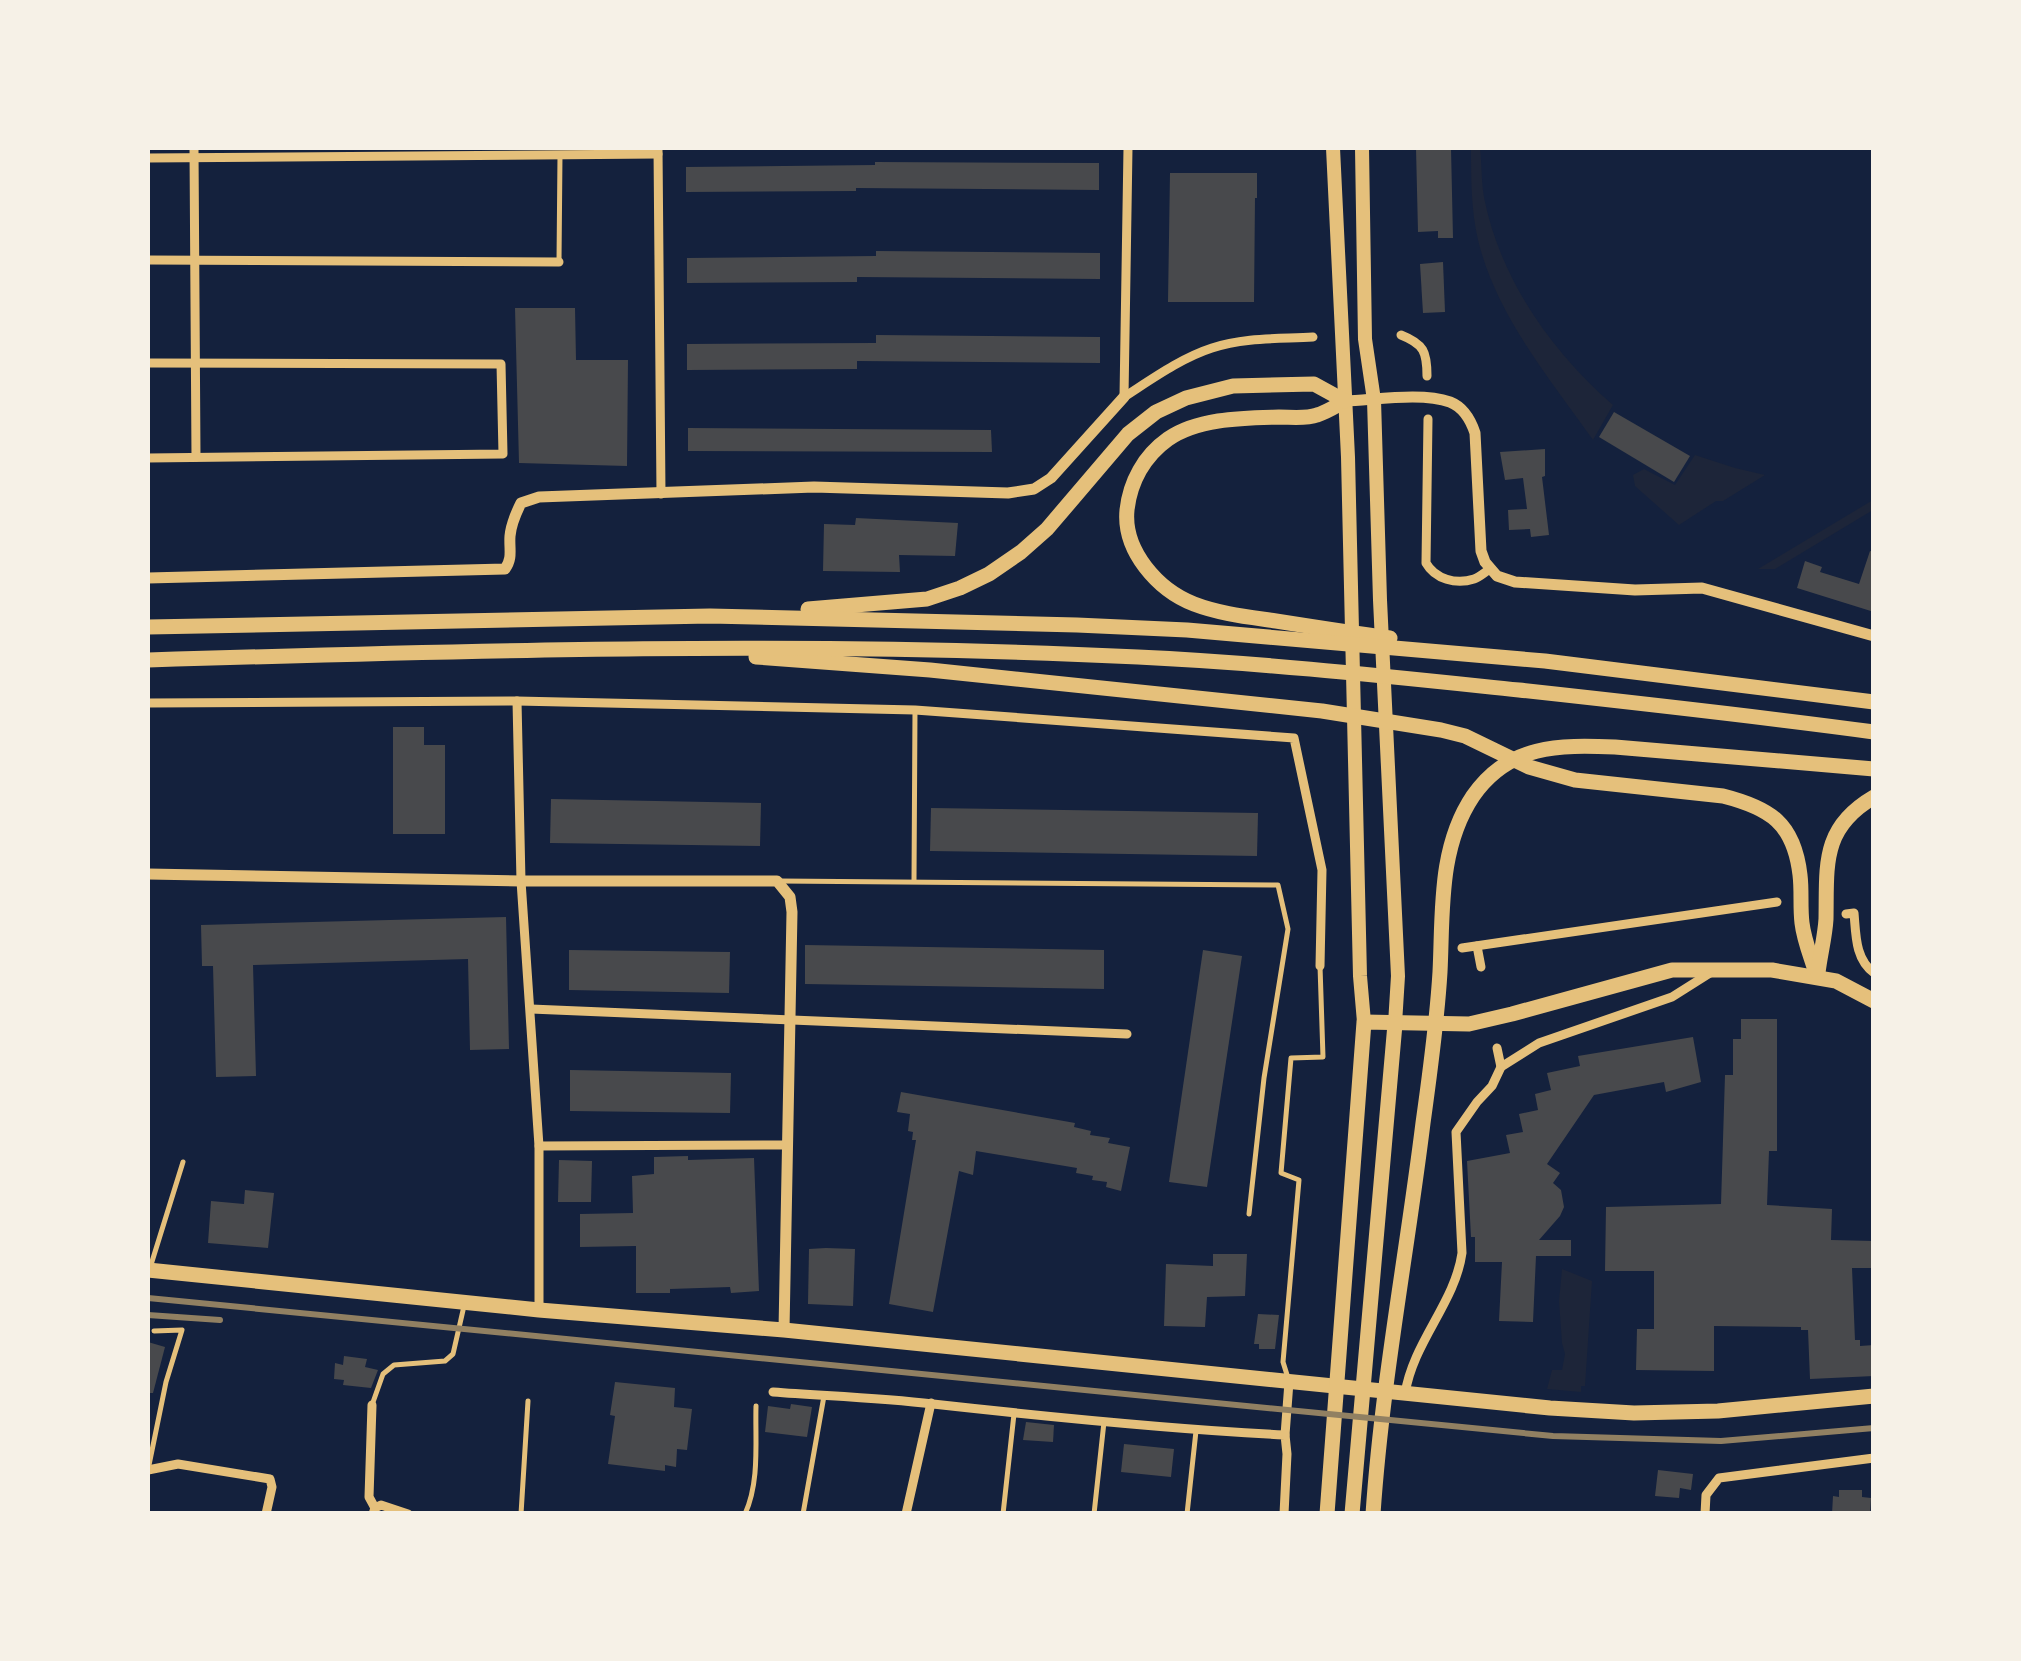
<svg xmlns="http://www.w3.org/2000/svg" width="2021" height="1661" font-family="'Zilla Slab',serif">
<style>
.green{fill:#1d2539}
.building{fill:#48494c}
.lines{fill:none;stroke-linecap:round;stroke-linejoin:round}
.service{stroke:#e5c07b;stroke-width:5}
.minor{stroke:#e5c07b;stroke-width:9}
.tertiary{stroke:#e5c07b;stroke-width:11}
.primary{stroke:#e5c07b;stroke-width:14}
.trunk{stroke:#e5c07b;stroke-width:15}
.motorway{stroke:#e5c07b;stroke-width:15}
.rail{stroke:#918062;stroke-width:6}
</style>
<rect width="100%" height="100%" fill="#14213d"/>
<g class="green">
<path d="M1471,148H1480C1482,165 1481,185 1485,202C1502,282 1553,353 1613,405L1593,440C1550,379 1496,315 1478,240C1471,209 1471,179 1471,148Z"/>
<path d="M1695,455L1735,468L1765,475L1723,501H1716L1679,525L1635,486L1633,475L1644,469L1675,485Z"/>
<path d="M1873,500V510L1775,569H1758Z"/>
<path d="M1562,1269L1592,1281L1585,1386H1581V1392L1547,1389L1552,1370H1562L1565,1354L1562,1343L1559,1301Z"/>
</g>
<g class="building">
<path d="M1416,148H1451L1453,238H1438V231L1418,232Z"/>
<path d="M875,162L1099,163V190L856,188V191L686,192V167L875,165Z"/>
<path d="M1170,173H1257V198H1255L1254,302H1168Z"/>
<path d="M876,251L1100,253V279L857,277V282L687,283V258L876,256Z"/>
<path d="M1443,262L1445,312L1423,313L1420,264Z"/>
<path d="M515,308H575L576,360H628L627,466L519,463Z"/>
<path d="M876,335L1100,337V363L857,361V369L687,370V344L876,343Z"/>
<path d="M1614,412L1690,456L1674,482L1599,437Z"/>
<path d="M688,428L991,430L992,452L688,451Z"/>
<path d="M1545,449V476L1542,477L1549,535L1531,537L1530,529L1509,530L1508,510L1527,509L1523,478L1505,480L1500,452Z"/>
<path d="M856,518L958,523L955,556L899,555L900,572L823,571L824,524L855,525Z"/>
<path d="M1870,551L1874,552V612L1797,588L1805,561L1822,567L1820,572L1859,584Z"/>
<path d="M393,727H424V745H445V834H393Z"/>
<path d="M551,799L761,803L760,846L550,843Z"/>
<path d="M931,808L1258,813L1257,856L930,851Z"/>
<path d="M506,917L509,1049L470,1050L468,959L253,965L256,1076L216,1077L213,966H202L201,925Z"/>
<path d="M805,945L1104,950V989L805,984Z"/>
<path d="M569,950L730,952L729,993L569,990Z"/>
<path d="M1203,950L1242,956L1207,1187L1169,1182Z"/>
<path d="M1741,1019H1777V1151H1769L1767,1205L1832,1209L1831,1240L1874,1241V1268H1852L1855,1340H1860V1346L1874,1345V1376L1810,1379L1808,1330H1801V1327L1714,1326V1371L1636,1370L1637,1329H1654V1271H1605L1606,1207L1721,1204L1725,1075H1733V1039H1741Z"/>
<path d="M1693,1037L1701,1082L1666,1092L1664,1082L1594,1095L1547,1164L1560,1173L1553,1183L1561,1190L1564,1207L1560,1216L1539,1240H1571V1256H1536L1533,1322L1499,1321L1502,1262H1475V1237H1471L1467,1161L1510,1153L1506,1135L1523,1132L1519,1114L1538,1110L1535,1094L1551,1090L1547,1073L1580,1066L1578,1056Z"/>
<path d="M570,1070L731,1073L730,1113L570,1111Z"/>
<path d="M901,1092L1075,1123L1074,1127L1091,1131L1090,1135L1110,1138L1108,1143L1130,1147L1121,1191L1106,1187L1107,1182L1092,1180L1093,1176L1076,1173L1077,1168L976,1151L973,1175L959,1171L933,1312L889,1304L916,1140H912L913,1132L908,1131L910,1114L897,1112Z"/>
<path d="M688,1156V1160L754,1158L759,1291L731,1293L730,1287L670,1289V1293H636V1246L580,1247V1214L633,1213L632,1176L654,1174V1157Z"/>
<path d="M559,1160L592,1161L591,1202H558Z"/>
<path d="M245,1190L274,1193L268,1248L208,1243L211,1201L244,1204Z"/>
<path d="M826,1248L855,1249L853,1306L808,1304L809,1249Z"/>
<path d="M1213,1254H1247L1245,1296L1207,1297L1205,1327L1164,1326L1166,1264L1213,1266Z"/>
<path d="M1258,1314L1279,1315L1275,1349H1259V1344H1254Z"/>
<path d="M148,1342L165,1347L153,1393H148Z"/>
<path d="M344,1356L367,1359L365,1367L378,1370L371,1388L343,1385L344,1380L334,1379L335,1363L343,1365Z"/>
<path d="M615,1382L675,1388L674,1407L692,1409L687,1450L677,1449L676,1467L665,1465V1471L608,1464L615,1416L610,1415Z"/>
<path d="M791,1404L812,1407L807,1437L765,1432L768,1406L790,1409Z"/>
<path d="M1026,1422L1054,1425L1053,1442L1023,1440Z"/>
<path d="M1124,1444L1174,1449L1171,1477L1121,1472Z"/>
<path d="M1658,1470L1693,1474L1691,1490L1680,1488L1679,1498L1655,1496Z"/>
<path d="M1839,1490H1862V1497L1871,1498L1870,1514H1832L1833,1496L1839,1497Z"/>
</g>
<g class="lines">
<g class="service">
<path d="M559,262L560,155"/>
<path d="M780,881L1278,885L1288,929L1264,1078L1249,1214"/>
<path d="M914,881L915,710"/>
<path d="M150,1268L183,1162"/>
<path d="M1288,1378L1283,1362L1299,1180L1281,1173L1291,1058L1323,1057L1320,966"/>
<path d="M372,1405L383,1374L394,1365L445,1361L453,1354L464,1306"/>
<path d="M148,1470L166,1382L182,1330L154,1331"/>
<path d="M521,1514L528,1401"/>
<path d="M745,1514C760,1481 755,1441 756,1406"/>
<path d="M803,1514L824,1396"/>
<path d="M1003,1514L1014,1414"/>
<path d="M1094,1514L1104,1422"/>
<path d="M1187,1514L1196,1431"/>
</g>
<g class="minor">
<path d="M194,148L196,457"/>
<path d="M658,148L661,494"/>
<path d="M148,158L658,154"/>
<path d="M148,260L559,262"/>
<path d="M1401,335C1424,344 1427,352 1427,376"/>
<path d="M148,363L501,364L503,454L148,458"/>
<path d="M1124,397L1128,148"/>
<path d="M1124,397C1152,379 1181,358 1212,348C1244,337 1281,339 1313,337"/>
<path d="M1428,419L1426,563C1435,579 1456,585 1474,579C1480,577 1485,572 1490,569"/>
<path d="M517,701L521,881L539,1146V1310"/>
<path d="M148,703L517,701L915,710L1294,738L1322,870L1320,966"/>
<path d="M1846,914L1854,913C1856,935 1855,959 1874,973"/>
<path d="M1477,946L1481,967"/>
<path d="M1462,948L1777,902"/>
<path d="M531,1009L1127,1034"/>
<path d="M1497,1048L1501,1067"/>
<path d="M539,1146L788,1145"/>
<path d="M773,1392C826,1396 880,1398 933,1404C1050,1417 1167,1429 1285,1435L1287,1454L1284,1514"/>
<path d="M1405,1394C1413,1342 1455,1303 1462,1253L1456,1132L1477,1102L1492,1086L1501,1067L1539,1043L1672,997L1710,973"/>
<path d="M372,1405L369,1497L375,1508L373,1514"/>
<path d="M1285,1435L1289,1382"/>
<path d="M148,1470L178,1464L270,1479L272,1487L266,1514"/>
<path d="M375,1508L381,1505L408,1514"/>
<path d="M906,1514L931,1403"/>
<path d="M1705,1514L1706,1495L1719,1478L1874,1458"/>
</g>
<g class="tertiary">
<path d="M1345,401C1375,400 1422,392 1450,402C1463,407 1471,421 1475,433L1481,551L1485,562L1497,576L1515,582L1635,590L1702,588L1874,636"/>
<path d="M148,578L505,569C513,558 509,549 510,536C511,524 516,513 521,503L539,497L814,487L1008,493L1034,489L1051,478L1124,397"/>
<path d="M148,874L521,881H777L790,897L792,912L784,1330"/>
</g>
<g class="primary">
<path d="M1333,148L1348,457L1360,976L1364,1022"/>
<path d="M1362,148L1365,339L1374,400L1380,600L1398,976L1395,1024"/>
</g>
<g class="trunk">
<path d="M148,1270L539,1310L784,1330L1550,1408L1634,1413L1718,1411L1874,1396"/>
<path d="M1327,1514L1364,1022L1469,1024L1512,1014L1672,970H1772L1836,981L1874,1001"/>
<path d="M1352,1514L1395,1024"/>
</g>
<g class="motorway">
<path d="M1345,401C1336,406 1327,412 1317,415C1306,419 1291,417 1279,417C1244,418 1198,418 1168,439C1144,456 1130,482 1127,510C1123,551 1158,590 1194,604C1220,614 1249,617 1276,621C1314,627 1352,633 1390,638"/>
<path d="M808,609L927,599L960,588L989,574L1021,552L1047,529L1128,434L1156,412L1186,398L1233,386L1314,384L1345,401"/>
<path d="M148,627L710,616L1077,625L1187,630L1545,661L1874,702"/>
<path d="M756,657L930,670L1322,711L1441,730L1465,736L1529,767L1575,780L1723,796C1770,808 1794,823 1800,875C1802,891 1800,907 1802,923C1804,941 1812,959 1817,977"/>
<path d="M148,660C478,650 808,641 1138,657C1266,663 1393,677 1519,690C1638,703 1756,716 1874,732"/>
<path d="M1818,973C1820,955 1825,937 1826,919C1827,865 1821,828 1874,797"/>
<path d="M1373,1514C1382,1382 1407,1253 1423,1123C1430,1073 1437,1022 1440,972C1443,913 1438,848 1473,796C1509,744 1559,745 1615,747L1874,769"/>
</g>
<g class="rail">
<path d="M148,1298L1553,1436L1721,1441L1874,1428"/>
<path d="M148,1315L220,1320"/>
</g>
</g>
<rect width="2021" height="1661" fill="none" stroke="#f6f1e7" stroke-width="300"/>
</svg>
